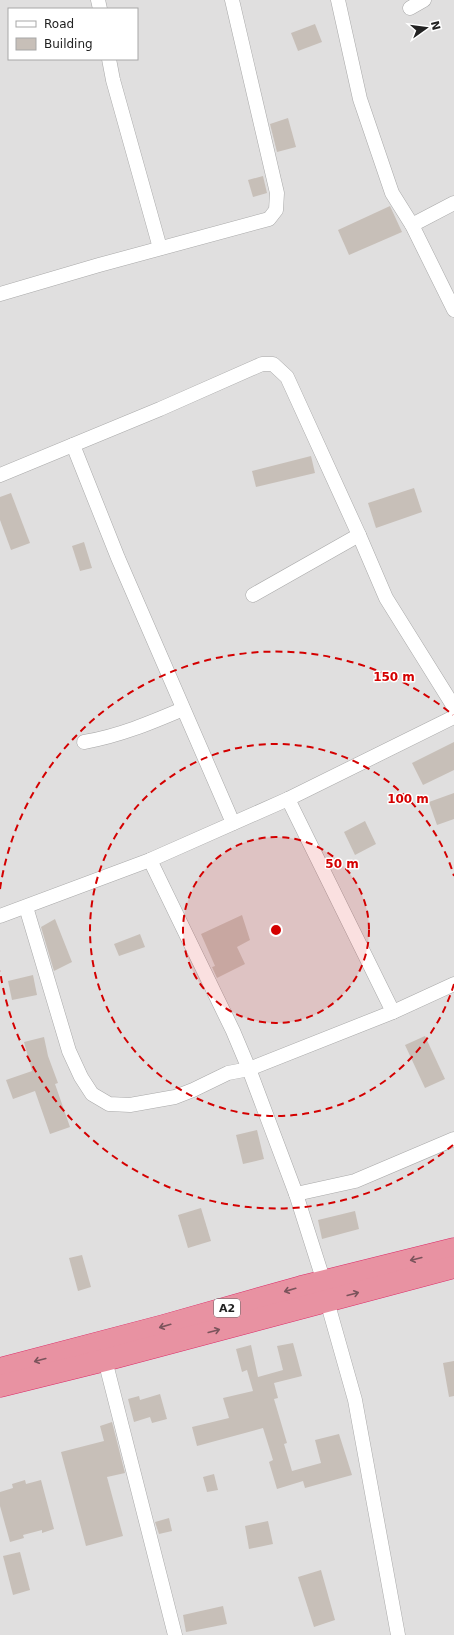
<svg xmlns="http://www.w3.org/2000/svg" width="454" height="1635" font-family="'DejaVu Sans',sans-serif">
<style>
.residential{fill:#e0dfdf;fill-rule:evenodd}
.building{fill:#c7bfb8}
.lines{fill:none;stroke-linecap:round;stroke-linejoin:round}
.street-casing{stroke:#a9a9a9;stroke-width:15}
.highway-casing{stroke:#dc2a67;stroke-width:23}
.street{stroke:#fff;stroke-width:14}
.highway{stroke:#e892a2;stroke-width:22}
.oneway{stroke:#7b545c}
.ring{fill:none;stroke:#d40000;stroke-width:2;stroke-dasharray:7 5}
.labels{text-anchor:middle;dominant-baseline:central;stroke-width:3;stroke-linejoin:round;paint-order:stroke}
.shield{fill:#fff;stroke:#646464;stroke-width:1}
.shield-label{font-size:11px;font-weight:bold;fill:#222}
.centre{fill:#d40000;stroke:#fff;stroke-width:2}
.ring-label{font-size:12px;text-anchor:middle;font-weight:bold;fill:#d40000;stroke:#fff;stroke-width:3;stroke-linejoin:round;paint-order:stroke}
</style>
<rect width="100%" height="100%" fill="#f2efe9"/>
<path class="residential" d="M0,0H454V1635H0ZM9,9H137V59H9Z"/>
<g class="building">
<path d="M315,24L322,42L298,51L291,33Z"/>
<path d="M288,118L296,147L277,152L270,124Z"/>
<path d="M263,176L267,193L253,197L248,180Z"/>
<path d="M390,206L402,232L349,255L338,230Z"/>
<path d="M311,456L315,473L256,487L252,471Z"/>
<path d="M414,488L422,512L376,528L368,503Z"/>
<path d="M11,493L30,543L11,550L0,520V497Z"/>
<path d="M84,542L92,568L80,571L72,546Z"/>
<path d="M454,742V770L423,785L412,763Z"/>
<path d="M454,793V819L437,825L429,802Z"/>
<path d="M365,821L376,844L355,855L344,832Z"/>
<path d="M242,915L250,940L237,947L245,964L217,978L212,967L215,966L201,934Z"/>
<path d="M55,919L72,962L54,971L41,927Z"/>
<path d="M140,934L145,947L119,956L114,944Z"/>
<path d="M33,975L37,995L12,1000L8,981Z"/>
<path d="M425,1036L445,1079L425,1088L405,1045Z"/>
<path d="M44,1037L48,1056L58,1083L55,1084L70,1127L50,1134L35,1091L13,1099L6,1080L32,1071L24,1042Z"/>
<path d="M257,1130L264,1159L243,1164L236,1135Z"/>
<path d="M201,1208L211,1241L188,1248L178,1215Z"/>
<path d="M355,1211L359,1229L322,1239L318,1220Z"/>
<path d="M82,1255L91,1287L78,1291L69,1258Z"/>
<path d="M293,1343L302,1376L274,1383L278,1398L274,1399L287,1443L284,1444L292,1471L321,1463L315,1440L339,1434L352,1475L305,1488L303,1481L277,1489L269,1462L273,1460L263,1428L197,1446L192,1427L229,1418L223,1398L253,1391L247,1370L242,1372L236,1349L251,1345L258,1377L283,1370L277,1346Z"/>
<path d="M454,1361V1396L449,1397L443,1363Z"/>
<path d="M160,1394L167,1419L152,1423L150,1417L134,1422L128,1399L139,1396L140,1400Z"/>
<path d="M112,1422L125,1473L107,1477L123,1536L86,1546L61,1452L104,1441L100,1426Z"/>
<path d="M214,1474L218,1490L207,1492L203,1477Z"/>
<path d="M25,1480L26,1484L41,1480L54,1529L42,1533V1530L23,1535L24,1538L10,1542L0,1506V1492L13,1488L12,1484Z"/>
<path d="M169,1518L172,1531L159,1534L155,1522Z"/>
<path d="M268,1521L273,1544L249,1549L245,1526Z"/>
<path d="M20,1552L30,1590L13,1595L3,1556Z"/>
<path d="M321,1570L335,1620L314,1627L298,1577Z"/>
<path d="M223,1606L227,1624L186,1632L183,1615Z"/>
</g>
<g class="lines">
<g class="street-casing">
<g id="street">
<path d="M98,0L100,9"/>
<path d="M338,0L360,99L392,193L412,225L454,310"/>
<path d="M410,8L424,0"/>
<path d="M109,59L113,80L160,248"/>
<path d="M412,225L454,203"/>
<path d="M0,294L99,265L269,219L276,210L277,193L232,0"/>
<path d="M73,445L118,558L233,823"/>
<path d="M0,475L160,409L262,364H273L287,377L359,535L386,598L454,707"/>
<path d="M253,595L359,535"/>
<path d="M84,742C119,736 150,723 183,709"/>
<path d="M150,860L233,1031L249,1069L296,1194L324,1282L327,1301L355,1400L398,1635"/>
<path d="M26,907L69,1051L81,1077L92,1094L109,1104L130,1105L175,1097L193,1090L228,1073L249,1069L393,1012L288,799"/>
<path d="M0,916L150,860L288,799L454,717"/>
<path d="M393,1012L454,984"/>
<path d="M296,1194L355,1181L454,1139"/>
<path d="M105,1360L175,1635"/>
</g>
</g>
<g class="highway-casing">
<g id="highway">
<path d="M0,1369L163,1326L301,1287L454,1249"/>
<path d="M0,1386L105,1360L454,1267"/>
</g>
</g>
<use href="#street" class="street"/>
<use href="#highway" class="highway"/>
</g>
<defs><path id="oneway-shaft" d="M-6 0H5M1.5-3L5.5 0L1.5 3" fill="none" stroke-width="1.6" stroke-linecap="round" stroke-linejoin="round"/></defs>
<g class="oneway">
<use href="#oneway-shaft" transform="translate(416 1259) rotate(166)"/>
<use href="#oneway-shaft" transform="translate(290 1290) rotate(164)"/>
<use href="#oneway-shaft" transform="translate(353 1294) rotate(-15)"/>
<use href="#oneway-shaft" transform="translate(165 1326) rotate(164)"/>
<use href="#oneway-shaft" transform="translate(214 1331) rotate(-15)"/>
<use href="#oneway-shaft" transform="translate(40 1360) rotate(165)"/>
</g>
<circle cx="276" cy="930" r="93" fill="#d40000" fill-opacity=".12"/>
<g class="ring">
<circle cx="276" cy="930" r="93"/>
<path d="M454 984A186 186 0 1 1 454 876"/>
<path d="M453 1145A279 279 0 0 1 0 971M0 889A279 279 0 0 1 453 715"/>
</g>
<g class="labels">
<rect class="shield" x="214" y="1299" width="26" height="18" rx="3"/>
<g class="shield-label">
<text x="227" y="1308">A2</text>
</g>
</g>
<circle cx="276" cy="930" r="6" class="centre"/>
<g class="ring-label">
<text x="394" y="681">150 m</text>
<text x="408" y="803">100 m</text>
<text x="342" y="868">50 m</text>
</g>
<rect x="8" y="8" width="130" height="52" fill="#ffffff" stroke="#a7a7a7"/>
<rect x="16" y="21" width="20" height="6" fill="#ffffff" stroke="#a7a7a7"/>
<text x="44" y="28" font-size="12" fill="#222222">Road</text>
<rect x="16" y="38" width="20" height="12" fill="#c7bfb8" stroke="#a7a7a7"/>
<text x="44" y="48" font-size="12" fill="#222222">Building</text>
<g transform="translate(426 28) rotate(76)" stroke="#ffffff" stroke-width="3" paint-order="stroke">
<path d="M0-3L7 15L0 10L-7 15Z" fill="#222222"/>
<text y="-6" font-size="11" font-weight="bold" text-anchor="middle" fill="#222222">N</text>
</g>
</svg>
